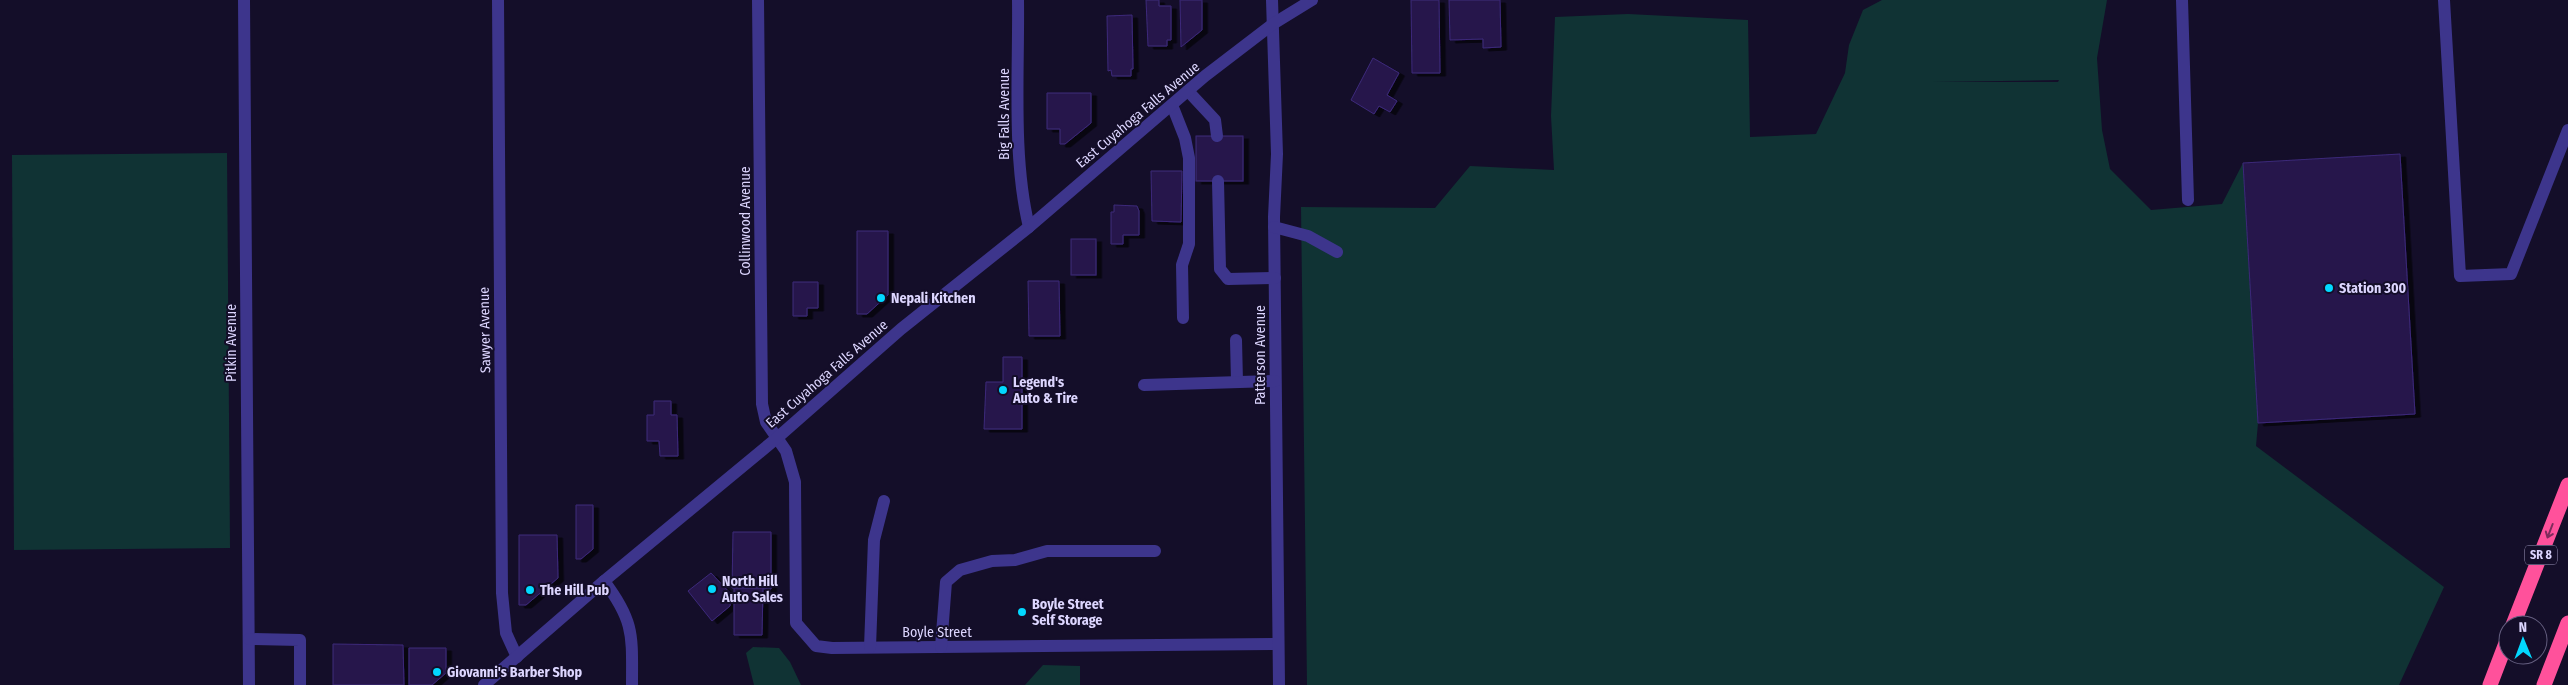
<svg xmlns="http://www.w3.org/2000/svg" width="2568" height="685" font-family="'Fira Sans Condensed',sans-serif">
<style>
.green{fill:#103334;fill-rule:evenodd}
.building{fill:#25184c;stroke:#3d297a;filter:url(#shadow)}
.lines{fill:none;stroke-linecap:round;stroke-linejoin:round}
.minor{stroke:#3d358c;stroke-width:12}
.highway{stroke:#ff519b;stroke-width:15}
.oneway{stroke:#7e2c5c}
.poi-dot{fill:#02d8ff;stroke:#140e29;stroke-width:2}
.labels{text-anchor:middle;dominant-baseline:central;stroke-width:4;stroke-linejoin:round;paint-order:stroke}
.shield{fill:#140e29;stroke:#a19abf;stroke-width:1}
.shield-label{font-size:12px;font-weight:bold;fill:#ddd6ff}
.street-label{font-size:14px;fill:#ddd6ff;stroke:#140e29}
.poi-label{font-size:14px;font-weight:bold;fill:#ddd6ff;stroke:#140e29;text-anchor:start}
</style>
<defs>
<filter id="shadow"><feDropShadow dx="5.5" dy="3" stdDeviation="0" flood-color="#0009"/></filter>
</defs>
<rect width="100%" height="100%" fill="#140e29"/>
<g class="green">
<path d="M1882,0H2107L2097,58L2102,130L2110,169L2151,210L2222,204L2243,163L2258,423L2256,446L2444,587L2399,685H1307L1301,207L1435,208L1470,166L1554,170L1551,116L1555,17L1628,14L1748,20L1750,137L1816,134L1845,73L1849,45L1863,10ZM2059,80L2058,82H1932H1933Z"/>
<path d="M227,153L230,548L14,550L12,155Z"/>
<path d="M753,647L779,648L790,662L801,685H754L746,653Z"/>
<path d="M1043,665L1080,666V685H1025Z"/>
</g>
<g class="building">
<path d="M1146,0H1159V6H1171V40H1167V46H1148Z"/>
<path d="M1180,0H1202V30L1181,47Z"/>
<path d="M1411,0H1439L1440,73H1412Z"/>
<path d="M1449,0H1500L1501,47L1483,48V39L1450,40Z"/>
<path d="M1132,15L1133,69H1131V76H1112L1111,70L1108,71L1107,16Z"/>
<path d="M1373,58L1399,73L1387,95L1397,101L1390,112L1379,106L1374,114L1351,100Z"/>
<path d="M1047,93H1091V123L1065,144H1060V129H1047Z"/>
<rect x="1196" y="136" width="47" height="45"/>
<path d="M2400,154L2415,414L2258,423L2243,163Z"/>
<path d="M1151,171H1182L1181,222L1152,221Z"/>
<path d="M1114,205L1137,206L1139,211V235H1123V244H1111V212H1114Z"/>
<path d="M857,231H888V295L867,314H857Z"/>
<rect x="1071" y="239" width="25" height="36"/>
<path d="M1028,281H1059L1060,336H1029Z"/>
<path d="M793,282H818V308H807V316H793Z"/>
<path d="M1003,357H1022V429H984L986,382H1003Z"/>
<path d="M654,401H671V415H677L678,456H660L659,441H647V415H654Z"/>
<path d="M576,505H593V549L581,559H576Z"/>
<path d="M733,532H771V589L732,588Z"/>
<path d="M519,535H557L558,578L526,605H519Z"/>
<path d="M711,573L731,594L730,606L712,621L688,591Z"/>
<path d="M734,588H763L762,635H734Z"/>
<path d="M333,644L403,645L404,685H333Z"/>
<path d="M409,648H446V673L432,685H409Z"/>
</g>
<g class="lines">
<g class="minor">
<path d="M244,0L249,685"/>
<path d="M498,0L502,593L506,633L517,657"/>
<path d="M758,0L762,404L766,422L786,451L795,482L796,623L816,646L832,648L1278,644"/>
<path d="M1018,0C1019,72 1012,157 1029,227"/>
<path d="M1272,0L1277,154L1274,217L1279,685"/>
<path d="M2182,0L2188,200"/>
<path d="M2444,0L2460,276L2511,274L2568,130"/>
<path d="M1188,91L1215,120L1217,136"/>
<path d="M1172,105L1185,138L1189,158V244L1182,265L1183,318"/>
<path d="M1218,181L1220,269L1228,279L1275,278"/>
<path d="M1274,227L1308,236L1337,252"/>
<path d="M1236,340L1237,382"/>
<path d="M1144,385L1275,381"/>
<path d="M604,581C635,622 632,636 632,685"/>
<path d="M249,639L300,640V685"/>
<path d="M870,647L874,540L884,501"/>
<path d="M941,647L946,582L960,570L992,561L1015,560L1047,551H1155"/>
<path d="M484,685L604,581L777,438L901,329L1029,227L1205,76L1273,24L1312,0"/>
</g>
<g class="highway">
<path d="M2513,625L2568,485"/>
<path d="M2490,685L2508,638"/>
<path d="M2544,685L2568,623"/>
</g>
</g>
<defs><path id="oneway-shaft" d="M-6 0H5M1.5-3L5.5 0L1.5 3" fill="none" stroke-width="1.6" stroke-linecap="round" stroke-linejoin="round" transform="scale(1.25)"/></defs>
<use class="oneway" href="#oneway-shaft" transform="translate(2550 531) rotate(111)"/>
<g class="poi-dot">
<circle cx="2329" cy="288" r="5"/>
<circle cx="881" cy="298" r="5"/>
<circle cx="1003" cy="390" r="5"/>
<circle cx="712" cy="589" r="5"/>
<circle cx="530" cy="590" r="5"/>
<circle cx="1022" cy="612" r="5"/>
<circle cx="437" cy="672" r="5"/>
</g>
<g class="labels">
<rect class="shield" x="2525" y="545.5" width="32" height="19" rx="4"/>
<g class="shield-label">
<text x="2541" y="555">SR 8</text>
</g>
<g class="street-label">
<text transform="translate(1004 114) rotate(-90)">Big Falls Avenue</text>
<text transform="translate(1138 115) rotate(-40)">East Cuyahoga Falls Avenue</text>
<text transform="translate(745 221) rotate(-90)">Collinwood Avenue</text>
<text transform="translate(485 330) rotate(-91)">Sawyer Avenue</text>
<text transform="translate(231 343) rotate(-90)">Pitkin Avenue</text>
<text transform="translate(1260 355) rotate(-90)">Patterson Avenue</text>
<text transform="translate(827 374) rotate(-41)">East Cuyahoga Falls Avenue</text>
<text x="937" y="632">Boyle Street</text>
</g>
<g class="poi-label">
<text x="2339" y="288">Station 300</text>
<text x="891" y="298">Nepali Kitchen</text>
<text x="1013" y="382">Legend's<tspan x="1013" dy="16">Auto &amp; Tire</tspan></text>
<text x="722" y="581">North Hill<tspan x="722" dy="16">Auto Sales</tspan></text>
<text x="540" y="590">The Hill Pub</text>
<text x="1032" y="604">Boyle Street<tspan x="1032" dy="16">Self Storage</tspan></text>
<text x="447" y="672">Giovanni's Barber Shop</text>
</g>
</g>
<g transform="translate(2523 640) rotate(359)"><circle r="24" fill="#140e29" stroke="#645e7f"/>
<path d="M0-4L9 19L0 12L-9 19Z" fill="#02d8ff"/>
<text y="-8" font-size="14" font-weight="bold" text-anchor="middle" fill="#ddd6ff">N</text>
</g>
</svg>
